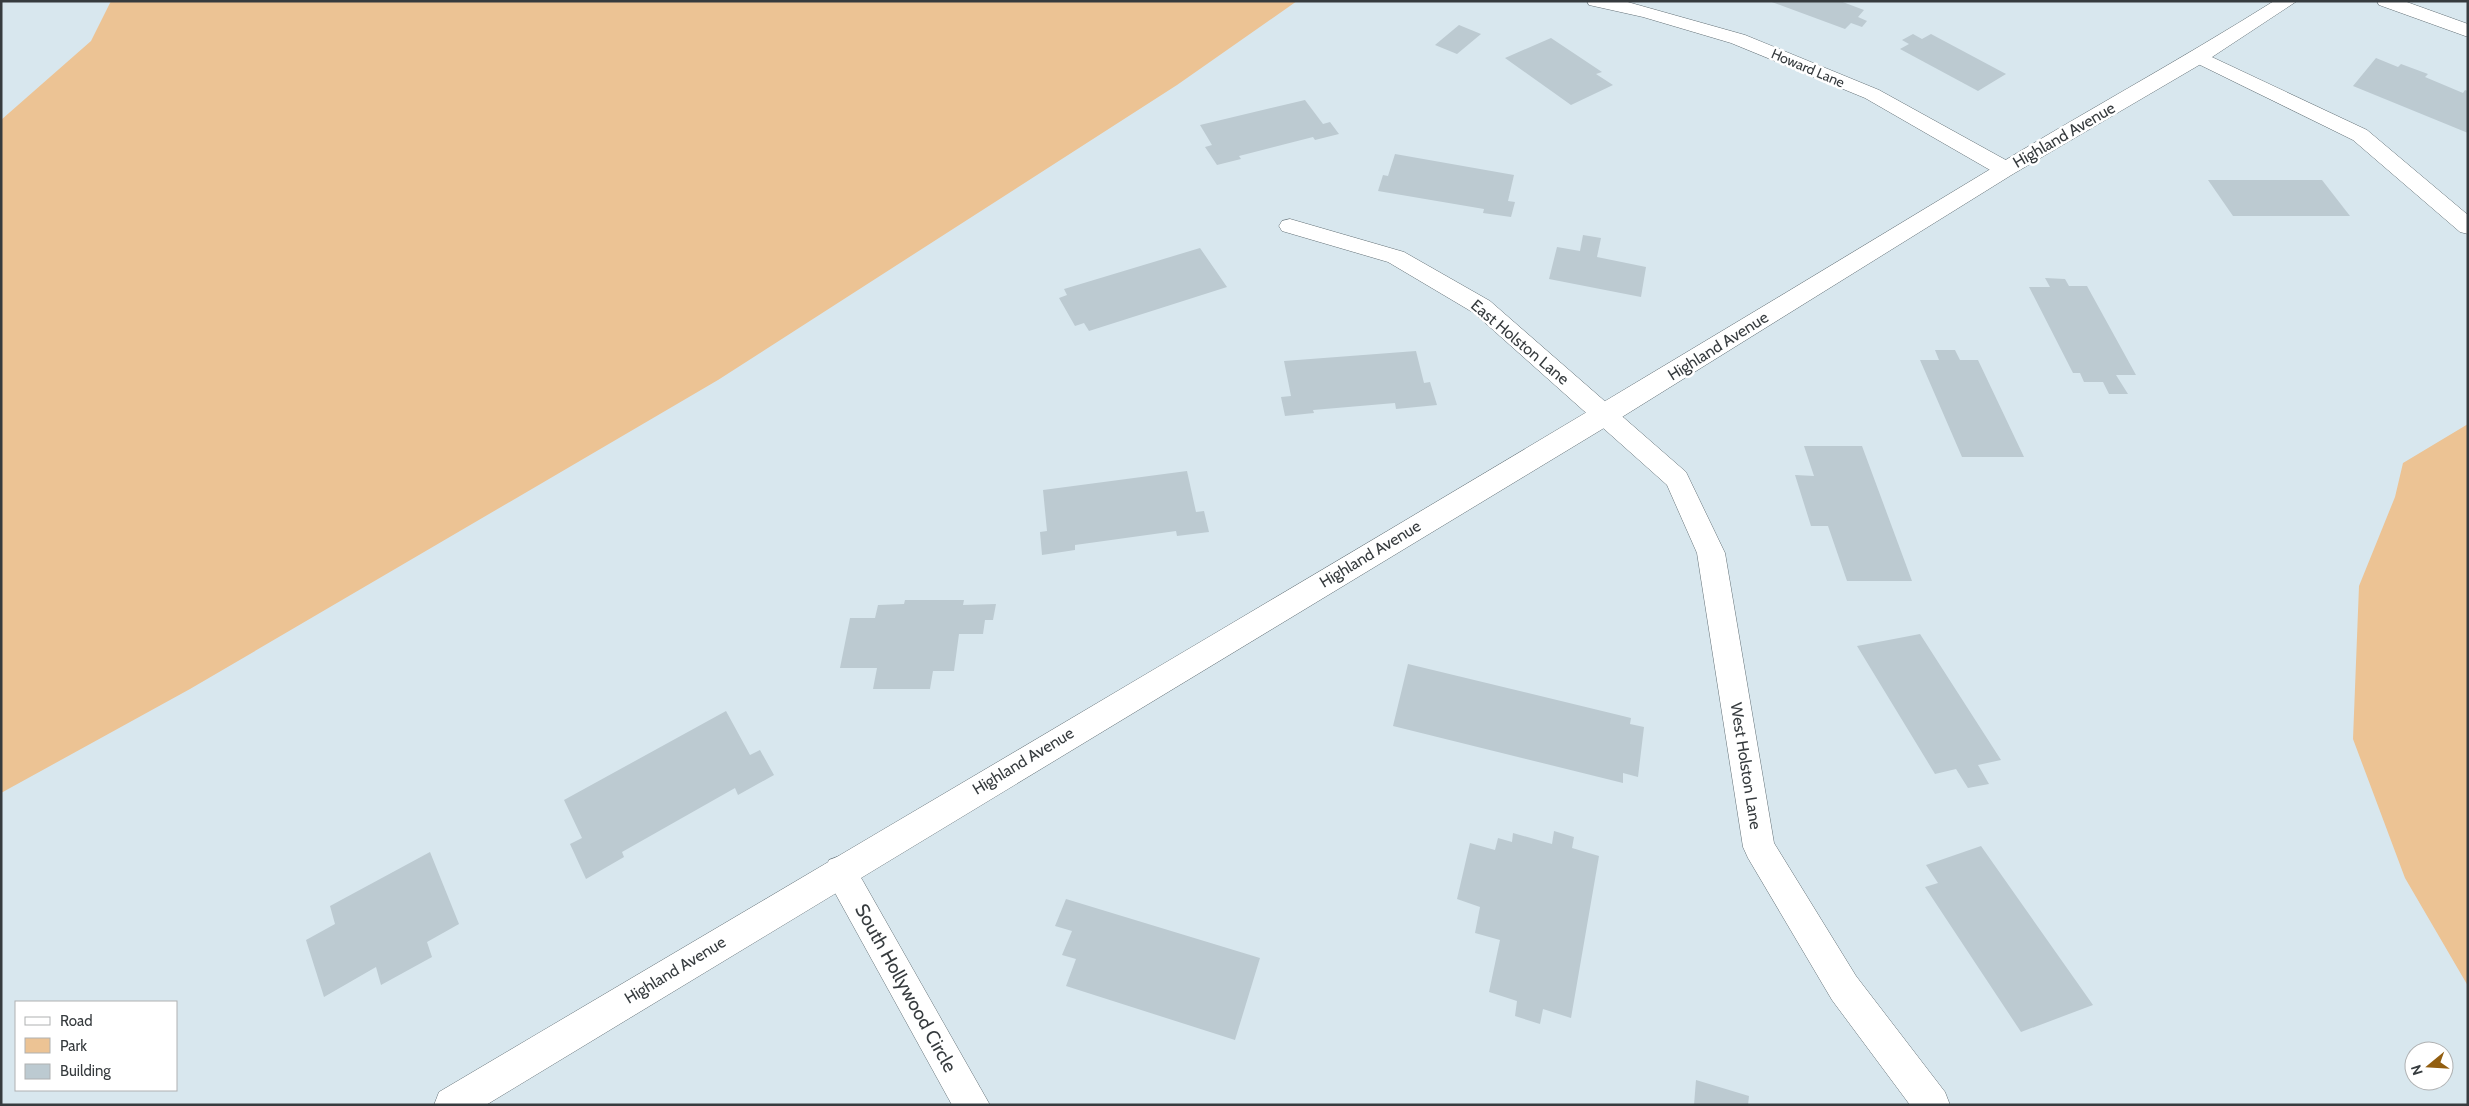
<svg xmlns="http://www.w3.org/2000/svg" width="2469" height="1106" font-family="Cabin,sans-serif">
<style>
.green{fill:#ecc394}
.building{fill:#bccad1}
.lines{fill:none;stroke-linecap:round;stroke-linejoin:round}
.service-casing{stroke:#637076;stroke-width:1}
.minor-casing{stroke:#637076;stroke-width:1}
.tertiary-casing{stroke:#637076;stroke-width:1}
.service{fill:#fff;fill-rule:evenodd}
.minor{fill:#fff;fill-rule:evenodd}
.tertiary{fill:#fff;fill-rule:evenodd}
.labels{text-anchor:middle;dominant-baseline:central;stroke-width:5;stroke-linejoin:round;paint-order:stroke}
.far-street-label{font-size:14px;fill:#363b3e;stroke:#fff}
.street-label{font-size:16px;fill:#363b3e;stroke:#fff}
.near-street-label{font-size:19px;fill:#363b3e;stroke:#fff}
</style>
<rect width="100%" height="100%" fill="#d8e7ee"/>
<g class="green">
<path d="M111,1H1297L1177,85L718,380L190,689L1,793V120L91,41Z"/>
<path d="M2468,424V986L2405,878L2353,739L2359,586L2395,497L2403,463Z"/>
</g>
<g class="building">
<path d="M1769,1H1840L1864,10L1858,17L1867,21L1862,27L1851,23L1845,29Z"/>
<path d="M1459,25L1481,34L1457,54L1435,45Z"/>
<path d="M1913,34L1922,39L1931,34L2006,74L1978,91L1900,49L1909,44L1902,40Z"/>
<path d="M1551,38L1602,72L1596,74L1613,85L1571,105L1505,58Z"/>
<path d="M2376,58L2398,67L2401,64L2428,74L2425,77L2463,93L2465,90L2468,91V133L2353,86Z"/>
<path d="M1305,100L1323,124L1330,122L1339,134L1315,140L1313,137L1239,156L1241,159L1217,165L1205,147L1212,145L1200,125Z"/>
<path d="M1395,154L1514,175L1508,201L1515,202L1511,217L1483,213L1484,209L1378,191L1383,175L1388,176Z"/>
<path d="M2208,180H2322L2350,216H2233Z"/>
<path d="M1583,235L1601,238L1597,257L1646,267L1641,297L1549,279L1557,247L1580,251Z"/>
<path d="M1200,248L1227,287L1089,331L1084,323L1075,326L1059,298L1067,295L1064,289Z"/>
<path d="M2045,278L2065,279L2069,286H2087L2136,375H2116L2128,394H2109L2103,382H2084L2080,373H2073L2029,287H2050Z"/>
<path d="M1935,350H1955L1960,360H1978L2024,457H1962L1920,360H1939Z"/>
<path d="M1416,351L1424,383L1430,382L1437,405L1396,409L1395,403L1313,410L1314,413L1285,416L1281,397L1291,396L1284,361Z"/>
<path d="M1804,446H1862L1912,581H1847L1828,526H1811L1795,475L1814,476Z"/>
<path d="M1187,471L1196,512L1204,511L1209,532L1177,536L1176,531L1075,545V550L1042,555L1040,532L1047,531L1043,490Z"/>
<path d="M905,600H964L963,605L996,604L993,620H985L983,634H959L954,671H933L930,689H873L877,668H840L850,618H875L878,605L904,604Z"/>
<path d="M1920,634L2001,760L1978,765L1989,784L1968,788L1956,769L1935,774L1857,646Z"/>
<path d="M1408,664L1631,718L1630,724L1644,727L1638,777L1623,773V783L1393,726Z"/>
<path d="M726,711L750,755L760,750L774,775L738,795L735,788L622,852L624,857L586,879L570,844L582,838L564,800Z"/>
<path d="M1554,831L1574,837L1572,848L1599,856L1571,1018L1543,1009L1540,1024L1515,1016L1517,1001L1489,992L1500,940L1475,933L1480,907L1457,899L1470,843L1495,850L1498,838L1512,842L1513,833L1552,844Z"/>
<path d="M1981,846L2093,1005L2021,1032L1925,887L1938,883L1926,865Z"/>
<path d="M430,852L459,924L427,942L432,957L381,985L376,967L324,997L306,940L335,924L330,906Z"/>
<path d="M1066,899L1260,958L1235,1040L1066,986L1076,959L1062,955L1072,931L1055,926Z"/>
<path d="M1696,1080L1749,1096L1748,1105H1694Z"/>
</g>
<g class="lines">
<g class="service-casing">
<path id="service" d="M2199,51L2367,130L2468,215V234L2460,232L2353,140L2192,61L2189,57L2192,53Z"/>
</g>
<g class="minor-casing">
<g id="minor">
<path d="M1587,1H1624L1745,35L1879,90L2013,164L2016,169L2013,174L2005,176L1997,174L1865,98L1731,43L1643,17L1589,5Z"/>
<path d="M1290,219L1404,252L1490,301L1686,472L1725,553L1774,843L1856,976L1945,1092L1950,1105H1910L1832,1000L1748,858L1743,847L1697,553L1667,485L1474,313L1388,262L1282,231L1279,226L1282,221Z"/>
<path d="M840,856L851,860L990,1105H952L829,882L824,871L829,860Z"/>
</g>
</g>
<g class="tertiary-casing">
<g id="tertiary">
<path d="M2274,1H2297L2206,61L2013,174L1614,422L486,1105H434L439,1092C953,788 1468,486 1979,176C2077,116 2177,62 2274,1Z"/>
<path d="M2377,1H2404L2468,24V37L2379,5Z"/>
</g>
</g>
<use href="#service" class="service"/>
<use href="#minor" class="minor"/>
<use href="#tertiary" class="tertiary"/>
</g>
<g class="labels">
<g class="far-street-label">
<text transform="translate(1808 68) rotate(23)">Howard Lane</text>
</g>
<g class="street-label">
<text transform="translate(2064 135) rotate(-30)">Highland Avenue</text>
<text transform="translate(1520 342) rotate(40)">East Holston Lane</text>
<text transform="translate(1718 346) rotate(-32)">Highland Avenue</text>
<text transform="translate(1370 554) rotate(-31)">Highland Avenue</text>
<text transform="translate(1023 761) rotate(-31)">Highland Avenue</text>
<text transform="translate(1746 766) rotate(81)">West Holston Lane</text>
<text transform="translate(675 970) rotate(-31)">Highland Avenue</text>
</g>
<g class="near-street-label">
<text transform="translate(906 988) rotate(61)">South Hollywood Circle</text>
</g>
</g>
<rect width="2469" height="1106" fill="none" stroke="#363b3e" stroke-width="5"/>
<rect x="15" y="1001" width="162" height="90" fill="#ffffff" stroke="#afb1b2"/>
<rect x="25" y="1017" width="25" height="8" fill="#ffffff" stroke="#afb1b2"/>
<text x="60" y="1026" font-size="15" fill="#363b3e">Road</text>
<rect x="25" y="1038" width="25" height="15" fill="#ecc394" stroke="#afb1b2"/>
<text x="60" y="1051" font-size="15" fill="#363b3e">Park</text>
<rect x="25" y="1064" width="25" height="15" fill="#bccad1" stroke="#afb1b2"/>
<text x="60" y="1076" font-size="15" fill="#363b3e">Building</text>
<g transform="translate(2429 1066) rotate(252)"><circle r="24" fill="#ffffff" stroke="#afb1b2"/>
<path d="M0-4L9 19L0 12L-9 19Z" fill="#925e10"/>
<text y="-8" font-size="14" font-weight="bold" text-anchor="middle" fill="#363b3e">N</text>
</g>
</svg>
